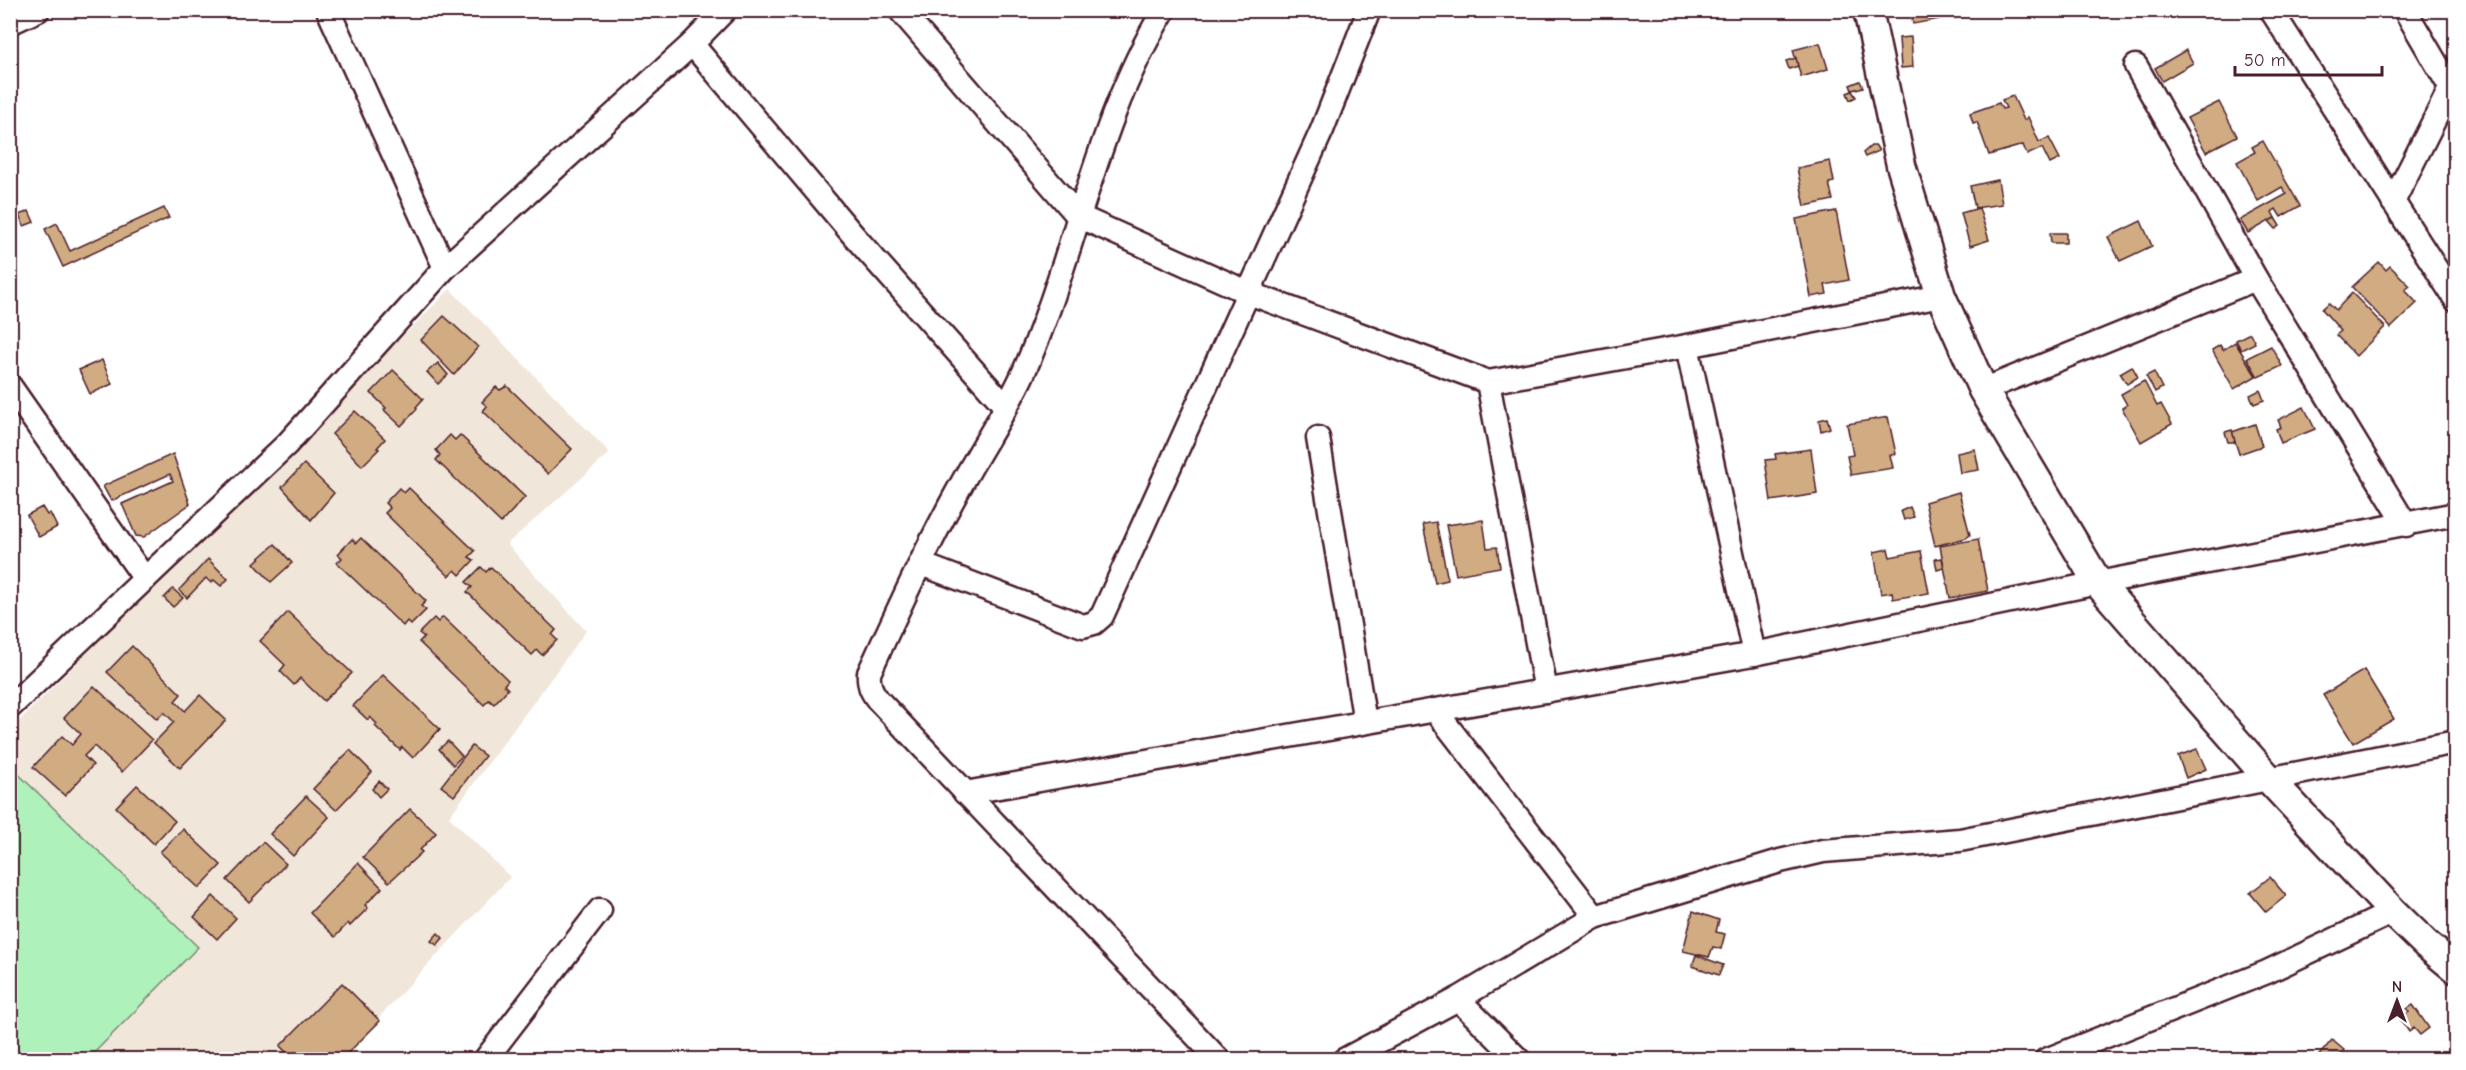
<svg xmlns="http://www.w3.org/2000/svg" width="2466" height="1070" font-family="'Comic Neue',sans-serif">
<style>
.built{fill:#f1e6da}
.green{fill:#aef1ba;stroke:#7c8872;stroke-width:1.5}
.building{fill:#d1ab82;stroke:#4a1f2b;stroke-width:1.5}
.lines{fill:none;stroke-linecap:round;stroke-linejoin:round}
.minor-casing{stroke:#4a1f2b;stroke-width:27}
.major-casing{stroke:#4a1f2b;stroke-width:33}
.minor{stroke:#fff;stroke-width:22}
.major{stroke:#fff;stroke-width:28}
</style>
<rect width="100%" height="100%" fill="#fff"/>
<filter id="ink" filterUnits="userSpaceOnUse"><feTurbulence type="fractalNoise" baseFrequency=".0167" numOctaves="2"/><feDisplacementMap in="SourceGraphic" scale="12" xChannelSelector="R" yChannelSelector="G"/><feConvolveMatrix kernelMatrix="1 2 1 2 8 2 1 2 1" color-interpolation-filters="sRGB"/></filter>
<g filter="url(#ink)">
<path class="built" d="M450,289L610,453L507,544L586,631L449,817L510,877L340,1059L11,1060V729Z"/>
<path class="green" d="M10,766L198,947L88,1059H21L11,1049Z"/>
<g class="building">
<path d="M1910,10H1950L1951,17L1913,24Z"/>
<path d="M1952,10H1966L1968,15L1954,18Z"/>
<path d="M1911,37L1913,67L1901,68L1899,38Z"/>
<path d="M1820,43L1828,69L1801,77L1793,50Z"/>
<path d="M2186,50L2193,63L2162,81L2155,68Z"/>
<path d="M1796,58L1798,66L1789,69L1786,61Z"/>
<path d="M1860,81L1863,87L1852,90L1850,85Z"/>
<path d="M1852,91L1856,97L1850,100L1847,93Z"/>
<path d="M2013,96L2024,120L2028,117L2039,142L2049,138L2060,159L2050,164L2042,148L2027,155L2023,145L1989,155L1977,122L1973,123L1970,113L1999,103L2002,109L2006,108L2002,100Z"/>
<path d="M2219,102L2237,136L2206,152L2187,118Z"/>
<path d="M2263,141L2300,206L2281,217L2276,209L2272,212L2275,218L2248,233L2240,220L2287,194L2282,187L2258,201L2237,162L2255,152L2252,147Z"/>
<path d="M1871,146H1876L1879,151L1865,157L1863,153Z"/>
<path d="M1830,161L1834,182L1829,183L1833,200L1805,206L1797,168Z"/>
<path d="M1998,180L2002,204L1975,208L1970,186Z"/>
<path d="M164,208L169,218L63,267L45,229L57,223L70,251Z"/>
<path d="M1979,208L1989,240L1970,246L1961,213Z"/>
<path d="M29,211L34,222L24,226L19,215Z"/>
<path d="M1836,211L1849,280L1825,285L1827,294L1811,297L1796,219Z"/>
<path d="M2275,218L2280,226L2276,229L2269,221Z"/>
<path d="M2141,221L2152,246L2120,261L2108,237Z"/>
<path d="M2050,233H2066V243H2051Z"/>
<path d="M2379,262L2386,270L2390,266L2410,286L2405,290L2417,303L2391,328L2352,287Z"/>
<path d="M2352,293L2385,327L2356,356L2336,335L2341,331L2322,309L2329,303L2336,310Z"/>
<path d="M444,316L478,347L454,375L421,340Z"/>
<path d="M2250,333L2255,343L2241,350L2236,340Z"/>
<path d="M2235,342L2256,376L2234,389L2212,350L2220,345L2223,350Z"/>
<path d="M2271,346L2282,366L2258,377L2247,358Z"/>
<path d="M102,360L112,384L90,394L79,370Z"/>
<path d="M438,363L448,375L438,384L427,372Z"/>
<path d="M2132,366L2138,377L2127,384L2120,373Z"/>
<path d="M393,370L423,399L416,407L417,409L401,426L384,410L386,408L371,393Z"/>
<path d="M2154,372L2162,388L2155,392L2146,376Z"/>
<path d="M2144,381L2157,406L2161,404L2172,424L2141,442L2122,408L2127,405L2121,394Z"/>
<path d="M507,386L572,449L548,474L483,411L487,406L482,402L496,387L500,390Z"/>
<path d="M2260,390L2264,400L2254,404L2250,395Z"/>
<path d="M2304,407L2315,429L2281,443L2276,429L2281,427L2278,420Z"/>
<path d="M355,411L385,439L377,448L379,449L362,466L332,434Z"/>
<path d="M1888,417L1896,454L1890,455L1893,468L1851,475L1847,456L1853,455L1847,424Z"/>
<path d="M1827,418L1830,428L1821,431L1819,420Z"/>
<path d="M2255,424L2262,446L2239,454L2232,432Z"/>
<path d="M2232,430L2235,442H2228L2225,432Z"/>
<path d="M450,435L455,440L460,435L525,497L501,523L436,460L440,455L436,450Z"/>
<path d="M1811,449L1817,494L1771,501L1765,460L1776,459L1775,454Z"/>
<path d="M1975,449L1979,470L1960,473L1957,453Z"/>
<path d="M173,454L190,504L144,537L136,536L122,504L173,481L170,474L111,501L103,486Z"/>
<path d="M304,464L334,493L311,520L282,487Z"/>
<path d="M399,488L404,493L409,488L475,551L469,557L474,560L460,575L455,570L449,576L385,513L390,508L385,503Z"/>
<path d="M1959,492L1970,535L1966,538L1935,546L1925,502Z"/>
<path d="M42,507L47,515L50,513L57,527L39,537L27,515Z"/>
<path d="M1910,507L1914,517L1904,520L1901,511Z"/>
<path d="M1483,520L1487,548L1497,547L1500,567L1456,575L1446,525Z"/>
<path d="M1436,522L1448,580L1435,583L1423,524Z"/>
<path d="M361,538L426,601L421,606L426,610L411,625L407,621L403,626L337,563L342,558L338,554L352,539L356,543Z"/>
<path d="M1978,539L1988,591L1950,598L1940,546Z"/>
<path d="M275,544L292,563L271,582L254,563Z"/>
<path d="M1888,549L1890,557L1921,551L1929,593L1893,599L1892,592L1881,594L1874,552Z"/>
<path d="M1942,558L1944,568L1937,570L1935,559Z"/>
<path d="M208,559L228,579L221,586L214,580L211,583L206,578L187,598L179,590Z"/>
<path d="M481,567L486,572L491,567L556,630L552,635L557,640L542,655L537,650L532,655L467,592L472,587L466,582Z"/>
<path d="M173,589L183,598L173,607L164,598Z"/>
<path d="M288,612L352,673L324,701L300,678L294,685L280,671L285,665L260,641Z"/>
<path d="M443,617L508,680L504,685L508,689L494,704L489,700L484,705L419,642L424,637L419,633L434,618L438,622Z"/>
<path d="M132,646L181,694L175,701L185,711L200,695L226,720L180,768L154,743L174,722L164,712L157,719L107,672Z"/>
<path d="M2364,670L2394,719L2353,743L2323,695Z"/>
<path d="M383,675L440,729L413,758L402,747L400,750L375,726L377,724L370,717L368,720L353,706Z"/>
<path d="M94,686L152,740L122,772L94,746L84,756L93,765L65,796L33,767L62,736L72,745L81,734L64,718Z"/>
<path d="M448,741L462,756L453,765L439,749Z"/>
<path d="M472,746L485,756L454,796L441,786Z"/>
<path d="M2197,749L2206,769L2186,778L2178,756Z"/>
<path d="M350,750L372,772L336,810L313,789Z"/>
<path d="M379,781L387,789L379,797L372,789Z"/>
<path d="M137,785L175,821L154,844L116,807Z"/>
<path d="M306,796L329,817L293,856L270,834Z"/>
<path d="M410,809L436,833L420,850L422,852L389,882L363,857Z"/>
<path d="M183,829L221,865L199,888L160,852Z"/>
<path d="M263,842L286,864L249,902L227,880Z"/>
<path d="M358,863L382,888L365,905L368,908L350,926L348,923L335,937L310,913Z"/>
<path d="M2270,877L2286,896L2266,912L2250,893Z"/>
<path d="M213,896L236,918L217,939L194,917Z"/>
<path d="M1693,911L1719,920L1716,932L1725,934L1721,949L1713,947L1709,957L1683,951Z"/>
<path d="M438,933L443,938L437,945L431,941Z"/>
<path d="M1696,955L1723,965L1719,975L1692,966Z"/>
<path d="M342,983L380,1021L341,1060H294L280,1046Z"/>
<path d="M2413,1005L2429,1028L2420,1035L2414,1028L2409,1032L2400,1019L2409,1012L2407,1009Z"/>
<path d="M2332,1040L2344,1050L2337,1058L2339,1060H2315Z"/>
</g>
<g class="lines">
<g class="minor-casing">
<g id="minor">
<path d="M328,10L445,268"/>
<path d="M900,10L1078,216L1249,293L1488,382L1546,691"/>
<path d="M1164,10C1095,123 1076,255 1023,374C1005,413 981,448 961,485C927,546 898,610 869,673C868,684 871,691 878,700L1219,1060"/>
<path d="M2271,10L2456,300"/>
<path d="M2405,10L2450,87"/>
<path d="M10,23L38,10"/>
<path d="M692,44L854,236L1006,407"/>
<path d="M2136,66L2256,279L2406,525"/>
<path d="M2393,202L2456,77"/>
<path d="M1687,346L1754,654"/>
<path d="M1488,382L1687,346L1941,296"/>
<path d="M10,386L145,579"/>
<path d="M1983,390L2256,279"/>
<path d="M1318,438L1365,722"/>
<path d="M921,564L1083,626L1094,623L1102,616L1322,130L1369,10"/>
<path d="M10,707L287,444L445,268L692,44L725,10"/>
<path d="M1435,710L1595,917"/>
<path d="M965,793L1754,654L2098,583L2456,514"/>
<path d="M1458,999L1519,1060"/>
<path d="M485,1060L600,910"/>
<path d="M1344,1060L1458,999L1595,917L1780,861L1823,851L1960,840L2456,742"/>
<path d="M2046,1060L2267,972L2393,912"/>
</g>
</g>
<g class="major-casing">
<path id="major" d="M1868,10L1901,165L1941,296L1983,390L2098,583L2269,779L2393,912L2427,945L2456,969"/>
</g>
<use href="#minor" class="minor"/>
<use href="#major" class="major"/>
</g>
</g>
<rect width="2466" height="1070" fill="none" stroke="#fff" stroke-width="36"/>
<rect x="18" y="18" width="2430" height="1034" fill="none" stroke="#4a1f2b" stroke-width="2" filter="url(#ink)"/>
<g transform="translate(2397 1001)" stroke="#ffffff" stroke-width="4.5" paint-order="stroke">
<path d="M0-4.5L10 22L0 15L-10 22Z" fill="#4a1f2b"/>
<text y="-9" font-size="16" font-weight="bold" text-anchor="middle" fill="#4a1f2b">N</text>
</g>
<path d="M2235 66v9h147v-9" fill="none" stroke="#4a1f2b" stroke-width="3"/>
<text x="2244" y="66" font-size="18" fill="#4a1f2b" stroke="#ffffff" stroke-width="4.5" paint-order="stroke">50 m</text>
</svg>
